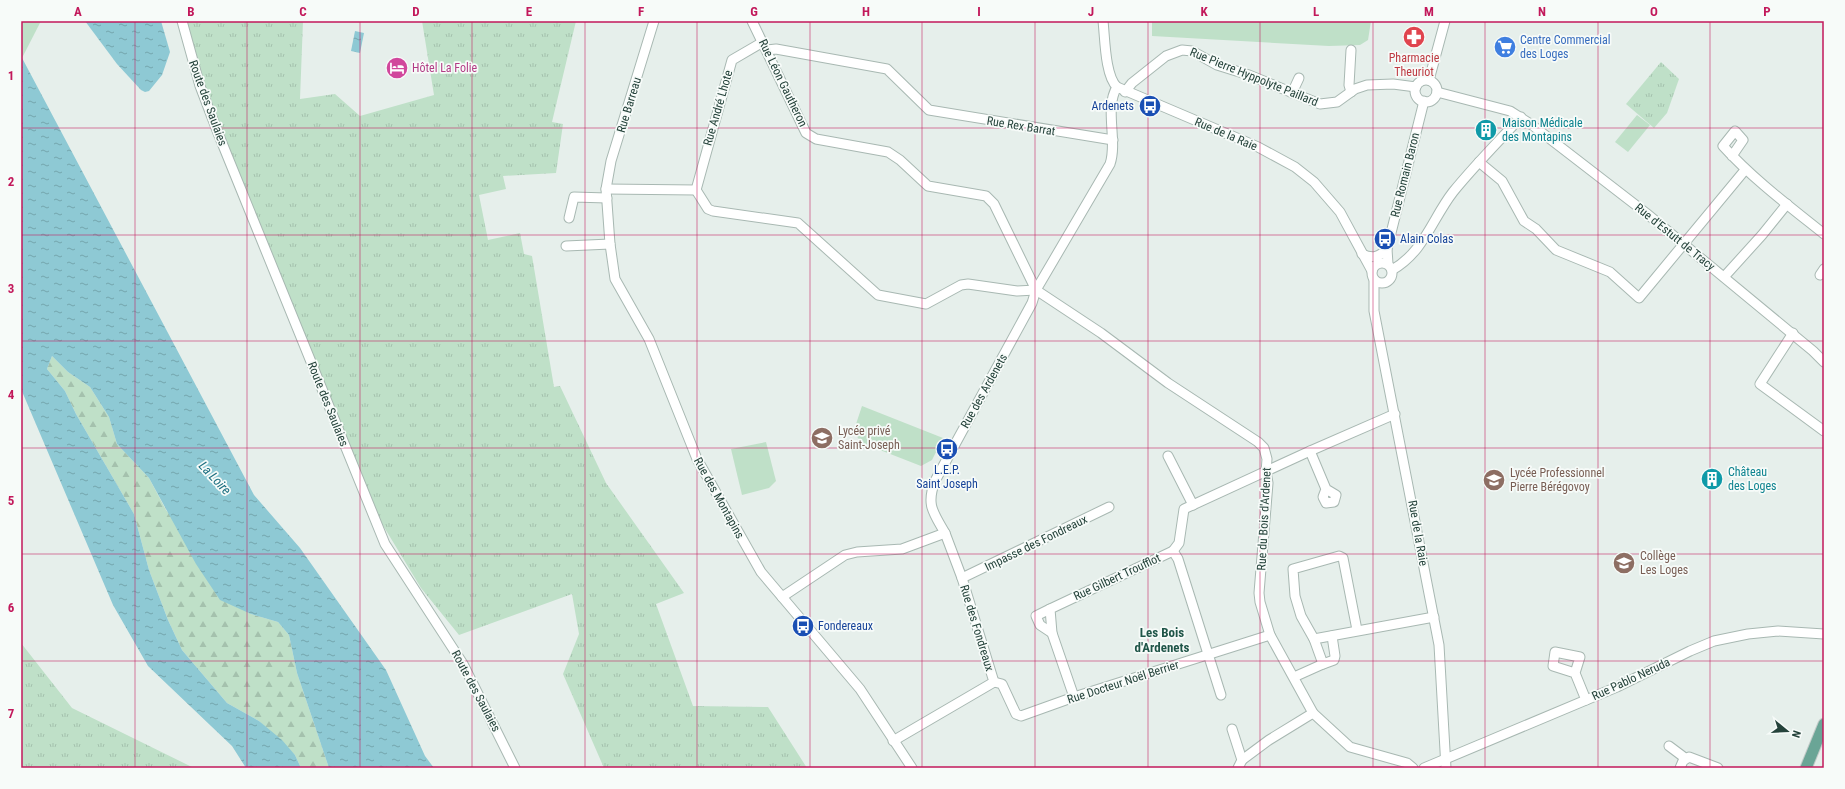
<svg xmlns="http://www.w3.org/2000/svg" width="1845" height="789" font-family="'Roboto Condensed',sans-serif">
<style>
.grass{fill:url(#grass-tufts)}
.forest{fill:url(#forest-firs)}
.park{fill:#bfe0c8}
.water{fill:url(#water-ripples)}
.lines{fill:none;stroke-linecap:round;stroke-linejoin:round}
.minor-casing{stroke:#a8b8b2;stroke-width:11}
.major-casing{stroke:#c2cac8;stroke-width:13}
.minor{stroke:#fff;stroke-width:9}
.major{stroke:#6aa596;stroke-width:11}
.grid{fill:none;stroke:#c2185b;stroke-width:1;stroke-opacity:0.55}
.labels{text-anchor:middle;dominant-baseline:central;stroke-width:3.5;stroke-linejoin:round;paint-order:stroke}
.shop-label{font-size:12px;fill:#366cbe;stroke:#f7fbf9;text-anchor:start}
.health-label{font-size:12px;fill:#be3a42;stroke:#f7fbf9}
.hotel-label{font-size:12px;fill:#b23c85;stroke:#f7fbf9;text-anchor:start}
.street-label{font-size:12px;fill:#24423a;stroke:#f7fbf9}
.transit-label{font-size:12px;fill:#164399;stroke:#f7fbf9;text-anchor:start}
.culture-label{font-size:12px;fill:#0d838f;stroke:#f7fbf9;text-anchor:start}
.education-label{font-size:12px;fill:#785e54;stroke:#f7fbf9;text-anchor:start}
.water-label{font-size:13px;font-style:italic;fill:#1c6f80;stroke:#f7fbf9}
.neighbourhood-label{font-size:13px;font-weight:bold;fill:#1f5548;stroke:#f7fbf9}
.neatline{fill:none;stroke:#c2185b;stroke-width:1.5}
.grid-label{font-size:13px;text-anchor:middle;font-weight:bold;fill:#c2185b}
</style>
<defs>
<pattern id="grass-tufts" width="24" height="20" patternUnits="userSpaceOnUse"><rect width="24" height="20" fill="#bfe0c8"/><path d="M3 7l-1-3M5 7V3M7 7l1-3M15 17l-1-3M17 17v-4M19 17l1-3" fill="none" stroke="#a4c1ad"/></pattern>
<pattern id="forest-firs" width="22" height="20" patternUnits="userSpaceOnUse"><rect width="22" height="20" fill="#bfe0c8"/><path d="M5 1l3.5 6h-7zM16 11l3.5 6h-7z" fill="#a4c1ad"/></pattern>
<pattern id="water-ripples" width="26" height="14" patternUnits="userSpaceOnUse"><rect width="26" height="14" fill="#8ec9d4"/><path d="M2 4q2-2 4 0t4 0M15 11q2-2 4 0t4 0" fill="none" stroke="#74a5ad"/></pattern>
</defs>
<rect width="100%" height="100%" fill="#e6efeb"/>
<g class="grass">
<path d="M187,21H303L300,99L335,94L360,116L434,95L422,21H576L552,122L563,124L556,173L503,176L506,189L479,195L488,240L520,233L524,254L532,256L554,387L560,386L606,483L684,593L656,604L693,706L768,707L807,768H604L563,674L579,634L572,594L459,635L421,588L373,509L212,110Z"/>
<path d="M1661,62L1679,79L1667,113L1654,128L1626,104Z"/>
<path d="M21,643L72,708L194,768H21Z"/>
</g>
<path class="forest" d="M52,356L68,372L90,387L109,417L117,444L149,478L166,510L251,614L278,622L289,635L297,673L329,768H301L295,755L259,721L227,703L182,650L168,620L149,570L134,514L76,414L65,391L47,369Z"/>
<g class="park">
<path d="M21,21H41L22,58L21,56Z"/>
<path d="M1152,21H1371L1368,40L1360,45L1329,46L1152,36Z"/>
<path d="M1637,115L1650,125L1628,152L1615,142Z"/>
<path d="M862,406L943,438L932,460L921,466L862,443L855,434L856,424Z"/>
<path d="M766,442L776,481L769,488L742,495L731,449Z"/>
</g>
<g class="water">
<path d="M85,21H161L170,52L162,75L149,91L145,92L141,90L117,64Z"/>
<path d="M355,31L364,33L360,53L351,51Z"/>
<path d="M21,56L254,495L300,548L386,670L425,756L434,768H329L297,673L289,635L278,622L251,614L220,600L196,564L149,478L117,444L109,417L90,387L68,372L52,356L47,369L65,391L76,414L134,514L149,570L168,620L182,650L227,703L259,721L282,740L295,755L301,768H246L232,746L148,666L113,605L21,389Z"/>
</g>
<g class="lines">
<g class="minor-casing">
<g id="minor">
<path d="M182,21L200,86L218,133L385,544L463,664L515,768"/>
<path d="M654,21L611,161L606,189L610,244L615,279L649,339L697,459L761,572L860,689L912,768"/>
<path d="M752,21L806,133L816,139L888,152L900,160L928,186L986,196L994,204L1036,290L1101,333L1168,383L1258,442L1264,448L1267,459L1266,472L1268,483L1259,593L1260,602L1270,635L1313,713L1350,747L1407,763L1413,768"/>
<path d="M1103,21C1105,38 1105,76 1117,87L1258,147L1295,167L1314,182L1340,212L1372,271"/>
<path d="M767,50L776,49L887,69L929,110L1113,140"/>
<path d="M1351,50L1349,85L1351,92"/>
<path d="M1429,80L1445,21"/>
<circle cx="1426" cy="91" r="11"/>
<path d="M1125,92L1132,83L1166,56L1182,50L1192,51L1217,65L1249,75L1320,104L1337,102L1355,89L1367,85L1393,84L1416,87"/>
<path d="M1437,92L1510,111L1532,125L1646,213L1813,351L1824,362"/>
<path d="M1292,93L1299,78"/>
<path d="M1732,156L1743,140L1735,131L1723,146C1753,179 1789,206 1824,234"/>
<path d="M1479,162L1502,181L1524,221L1536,229L1556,250L1610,272L1639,298L1745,170"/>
<path d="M606,189L696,190"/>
<path d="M696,190L708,209L713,211L798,223L878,295L926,304L961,285L968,284L1017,291L1036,290"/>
<path d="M696,190L732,60L763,42"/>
<path d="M569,218L574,197L607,198"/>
<path d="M566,246L610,244"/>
<path d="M1362,254C1373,259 1379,257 1387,249"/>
<circle cx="1382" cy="273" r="10"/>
<path d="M1388,264L1387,249L1424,101"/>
<path d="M1392,270C1424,252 1432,219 1453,192C1474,166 1498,142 1521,117"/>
<path d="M1820,275L1824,269"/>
<path d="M1724,277L1762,235L1787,204"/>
<path d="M1374,280V311L1439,645L1446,768"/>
<path d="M1793,333L1760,384L1824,431"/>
<path d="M1310,451L1326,489L1323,497L1326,503L1334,502L1336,495L1326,489"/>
<path d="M1168,456L1193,505"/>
<path d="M1173,551L1179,543L1184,509L1310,451L1395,414"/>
<path d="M962,578L1109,507"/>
<path d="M782,597L845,555L857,552L902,549L945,533C933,512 926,505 935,481L1032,303L1036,290L1110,164C1118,141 1104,108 1117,87"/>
<path d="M1050,609L1036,616L1040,625L1052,633"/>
<path d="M1314,639L1434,617"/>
<path d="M1323,664L1334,660L1335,656L1332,636"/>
<path d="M1575,673L1553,666L1555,652L1580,657L1575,673L1586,700"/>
<path d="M1294,677L1323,664L1314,639L1301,616L1295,596L1293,569L1339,556L1343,558L1357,630"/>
<path d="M994,682L1002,684L1016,714L1021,716L1074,697L1270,635"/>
<path d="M1074,697L1052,633L1050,609L1173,551L1178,559L1221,695"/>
<path d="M1232,729L1242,760L1238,768"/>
<path d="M893,741L994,682L962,578L945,533"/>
<path d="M1669,746L1685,758"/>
<path d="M1242,760L1269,740L1313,713"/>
<path d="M1424,768L1617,687L1690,651L1714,641L1748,634L1778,631L1824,634"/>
<path d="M1680,768L1683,761L1689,757L1718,768"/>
</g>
</g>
<g class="major-casing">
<path id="major" d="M1806,768L1824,724"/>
</g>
<use href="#minor" class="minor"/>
<use href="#major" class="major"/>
</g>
<path class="grid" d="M135,21V768M247,21V768M360,21V768M472,21V768M585,21V768M697,21V768M810,21V768M922,21V768M1035,21V768M1148,21V768M1260,21V768M1373,21V768M1485,21V768M1598,21V768M1710,21V768M21,128H1824M21,235H1824M21,341H1824M21,448H1824M21,554H1824M21,661H1824"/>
<defs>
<g id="pharmacy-disc" transform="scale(1.15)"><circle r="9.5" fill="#e0444e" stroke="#f7fbf9"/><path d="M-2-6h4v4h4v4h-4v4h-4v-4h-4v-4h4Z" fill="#fff"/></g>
<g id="supermarket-disc" transform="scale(1.15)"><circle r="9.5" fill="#3f7fe0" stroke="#f7fbf9"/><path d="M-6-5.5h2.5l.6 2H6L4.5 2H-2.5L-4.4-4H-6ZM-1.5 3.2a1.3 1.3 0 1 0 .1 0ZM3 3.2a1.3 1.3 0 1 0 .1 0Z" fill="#fff"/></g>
<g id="hotel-disc" transform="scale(1.15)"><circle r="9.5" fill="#d1479c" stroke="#f7fbf9"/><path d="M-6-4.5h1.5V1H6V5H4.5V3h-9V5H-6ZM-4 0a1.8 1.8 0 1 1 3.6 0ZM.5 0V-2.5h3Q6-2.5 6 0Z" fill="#fff"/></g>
<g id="bus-disc" transform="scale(1.15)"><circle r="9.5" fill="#1a4fb4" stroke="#f7fbf9"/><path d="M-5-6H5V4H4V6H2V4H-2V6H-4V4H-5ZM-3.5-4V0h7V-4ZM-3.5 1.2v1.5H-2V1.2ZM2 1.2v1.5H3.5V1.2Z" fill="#fff"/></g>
<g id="building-disc" transform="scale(1.15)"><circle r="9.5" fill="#0f9aa8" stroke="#f7fbf9"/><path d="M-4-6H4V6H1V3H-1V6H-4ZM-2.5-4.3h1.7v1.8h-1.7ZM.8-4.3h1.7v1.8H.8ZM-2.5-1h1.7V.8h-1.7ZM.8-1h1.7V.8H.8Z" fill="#fff"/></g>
<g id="school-disc" transform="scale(1.15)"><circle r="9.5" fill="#8d6e63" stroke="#f7fbf9"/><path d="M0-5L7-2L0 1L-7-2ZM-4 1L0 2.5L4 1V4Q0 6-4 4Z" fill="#fff"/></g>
</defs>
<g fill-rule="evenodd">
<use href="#pharmacy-disc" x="1414" y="37"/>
<use href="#supermarket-disc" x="1505" y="47"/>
<use href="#hotel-disc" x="397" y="68"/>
<use href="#bus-disc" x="1150" y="106"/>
<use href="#building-disc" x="1486" y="130"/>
<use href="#bus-disc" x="1385" y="239"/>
<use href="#school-disc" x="822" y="438"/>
<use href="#bus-disc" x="947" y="449"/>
<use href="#building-disc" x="1712" y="479"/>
<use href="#school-disc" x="1494" y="480"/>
<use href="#school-disc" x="1624" y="563"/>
<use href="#bus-disc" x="803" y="626"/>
</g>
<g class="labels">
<g class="shop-label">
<text x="1520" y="40">Centre Commercial<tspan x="1520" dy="14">des Loges</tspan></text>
</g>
<g class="health-label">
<text x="1414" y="58">Pharmacie<tspan x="1414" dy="14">Theuriot</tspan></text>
</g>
<g class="hotel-label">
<text x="412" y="68">Hôtel La Folie</text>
</g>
<g class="street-label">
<text transform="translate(1254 77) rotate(22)">Rue Pierre Hyppolyte Paillard</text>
<text transform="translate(783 83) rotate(64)">Rue Léon Gautheron</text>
<text transform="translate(208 103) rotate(70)">Route des Saulaies</text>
<text transform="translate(629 105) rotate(-73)">Rue Barreau</text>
<text transform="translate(718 108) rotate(-74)">Rue André Lhote</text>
<text transform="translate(1021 126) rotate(9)">Rue Rex Barrat</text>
<text transform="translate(1226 134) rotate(23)">Rue de la Raie</text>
<text transform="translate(1405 175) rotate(-76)">Rue Romain Baron</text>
<text transform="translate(1675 237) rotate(39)">Rue d'Estutt de Tracy</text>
<text transform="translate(984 391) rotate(-61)">Rue des Ardenets</text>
<text transform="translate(328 404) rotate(68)">Route des Saulaies</text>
<text transform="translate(719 498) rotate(61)">Rue des Montapins</text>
<text transform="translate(1264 519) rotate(-87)">Rue du Bois d'Ardenet</text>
<text transform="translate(1418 533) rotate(80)">Rue de la Raie</text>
<text transform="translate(1036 543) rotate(-26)">Impasse des Fondreaux</text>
<text transform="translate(1117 577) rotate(-25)">Rue Gilbert Troufflot</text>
<text transform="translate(977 628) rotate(73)">Rue des Fondreaux</text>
<text transform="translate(1631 679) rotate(-25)">Rue Pablo Neruda</text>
<text transform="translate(1123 682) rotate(-18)">Rue Docteur Noël Berrier</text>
<text transform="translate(476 691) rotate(62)">Route des Saulaies</text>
</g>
<g class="transit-label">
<text x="1134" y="106" text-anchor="end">Ardenets</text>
<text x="1400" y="239">Alain Colas</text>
<text x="947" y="470" text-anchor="middle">L.E.P.<tspan x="947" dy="14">Saint Joseph</tspan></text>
<text x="818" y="626">Fondereaux</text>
</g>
<g class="culture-label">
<text x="1502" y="123">Maison Médicale<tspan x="1502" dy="14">des Montapins</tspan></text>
<text x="1728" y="472">Château<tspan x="1728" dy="14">des Loges</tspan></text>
</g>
<g class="education-label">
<text x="838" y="431">Lycée privé<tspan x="838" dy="14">Saint-Joseph</tspan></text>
<text x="1510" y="473">Lycée Professionnel<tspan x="1510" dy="14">Pierre Bérégovoy</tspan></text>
<text x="1640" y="556">Collège<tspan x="1640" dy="14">Les Loges</tspan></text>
</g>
<g class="water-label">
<text transform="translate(215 478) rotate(47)">La Loire</text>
</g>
<g class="neighbourhood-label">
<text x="1162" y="632">Les Bois<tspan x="1162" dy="15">d'Ardenets</tspan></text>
</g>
</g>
<rect width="1845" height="789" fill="none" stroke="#f7fbf9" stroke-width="44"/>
<g transform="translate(1787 731) rotate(108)" stroke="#f7fbf9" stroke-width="3" paint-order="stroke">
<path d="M0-3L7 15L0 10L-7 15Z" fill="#24423a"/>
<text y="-6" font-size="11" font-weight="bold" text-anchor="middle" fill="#24423a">N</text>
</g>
<rect x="22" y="22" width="1801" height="745" class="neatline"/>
<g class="grid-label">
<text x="78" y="16">A</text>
<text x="191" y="16">B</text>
<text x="303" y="16">C</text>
<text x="416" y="16">D</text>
<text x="529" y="16">E</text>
<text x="641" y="16">F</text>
<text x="754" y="16">G</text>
<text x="866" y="16">H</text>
<text x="979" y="16">I</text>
<text x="1091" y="16">J</text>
<text x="1204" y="16">K</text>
<text x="1316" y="16">L</text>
<text x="1429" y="16">M</text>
<text x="1542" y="16">N</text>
<text x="1654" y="16">O</text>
<text x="1767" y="16">P</text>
<text x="11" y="80">1</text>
<text x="11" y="186">2</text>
<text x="11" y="293">3</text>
<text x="11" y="399">4</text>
<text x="11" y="505">5</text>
<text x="11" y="612">6</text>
<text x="11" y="718">7</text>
</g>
</svg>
